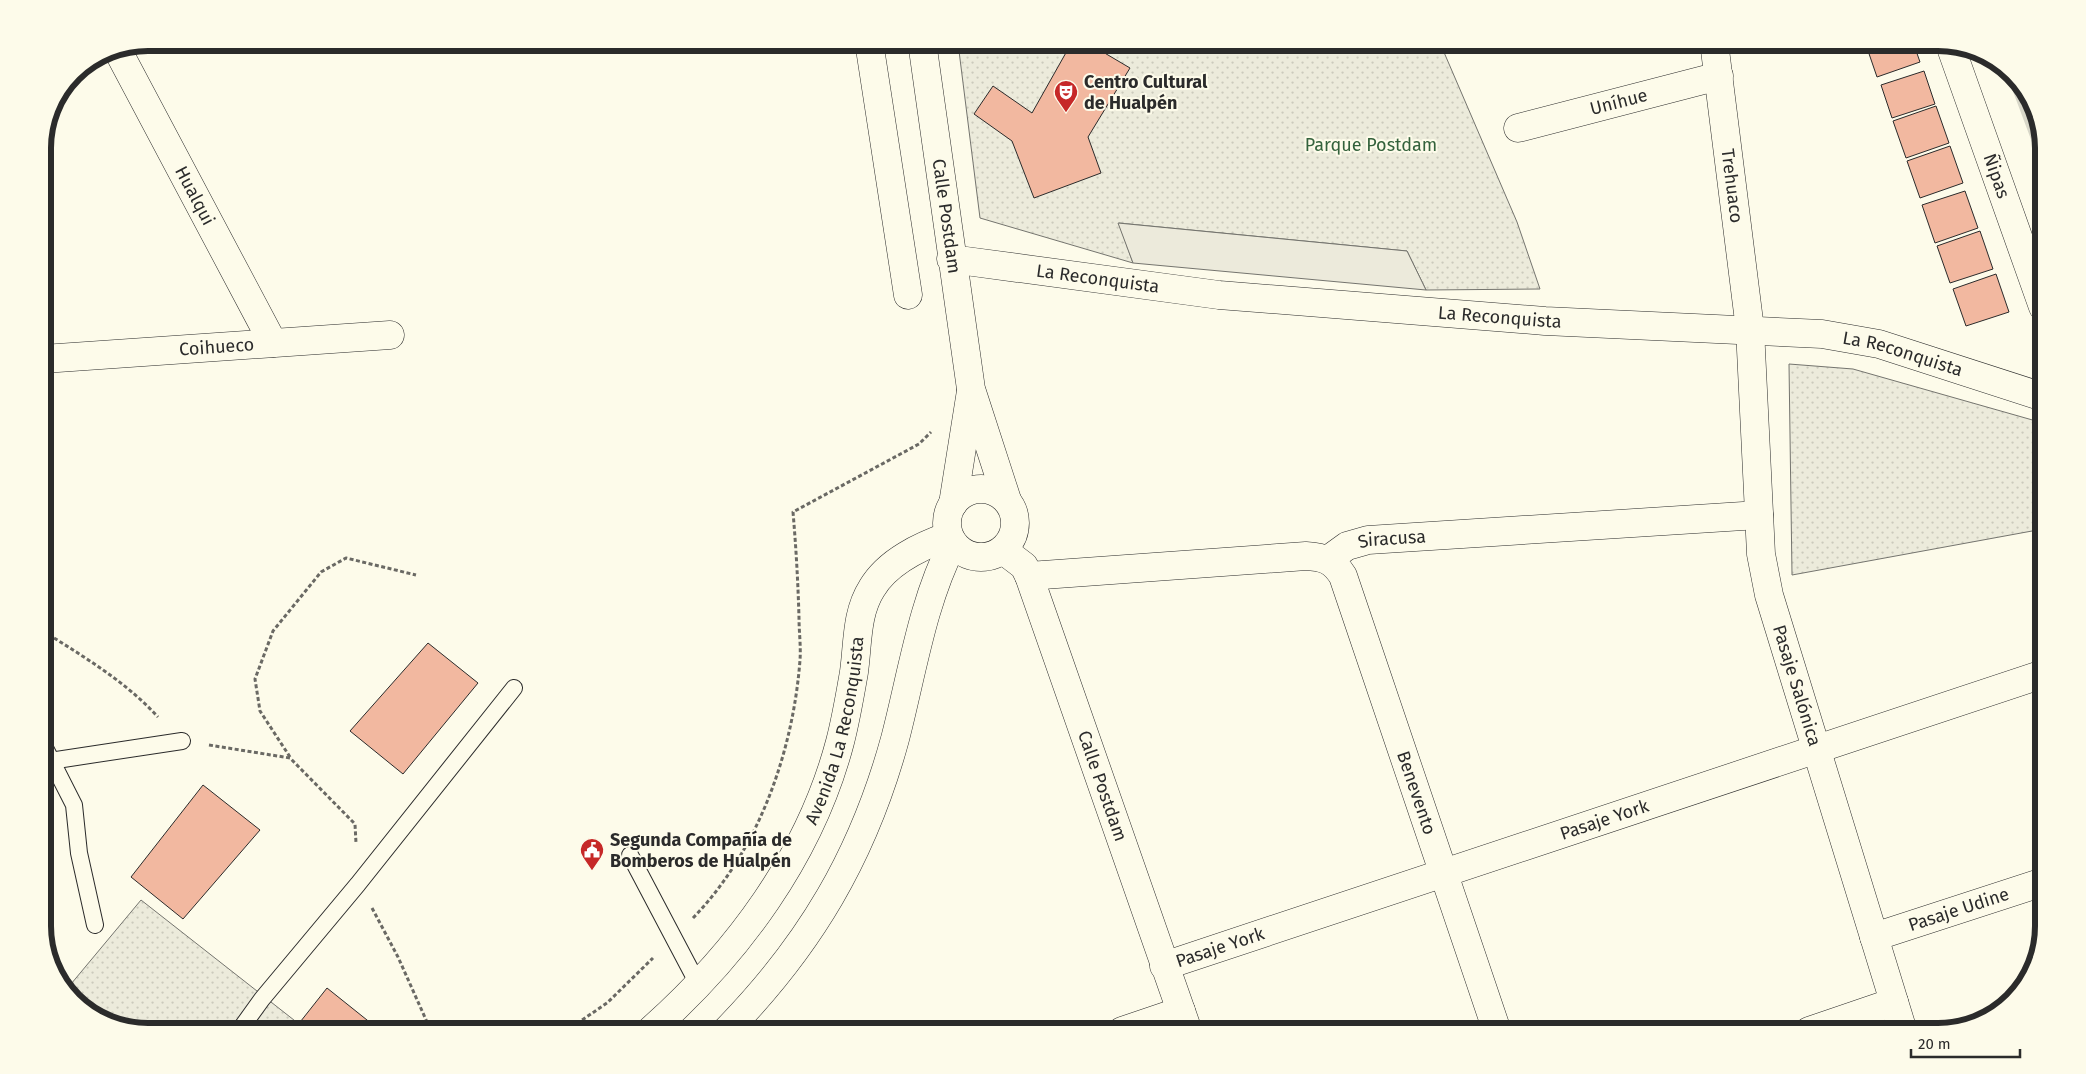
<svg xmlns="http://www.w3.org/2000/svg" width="2086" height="1074" font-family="'Fira Sans',sans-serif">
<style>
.green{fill:url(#green-dots);stroke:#74746e}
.parking{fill:#eceadb;stroke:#74746e}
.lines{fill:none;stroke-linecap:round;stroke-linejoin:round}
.stream{stroke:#d8d7c9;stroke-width:11}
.building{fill:#f2b8a0;stroke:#2b2b2b}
.service-casing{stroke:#2b2b2b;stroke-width:18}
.minor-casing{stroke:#2b2b2b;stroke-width:29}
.tertiary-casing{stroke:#2b2b2b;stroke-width:29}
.secondary-casing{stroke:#2b2b2b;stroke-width:29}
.path{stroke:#6a6964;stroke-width:3;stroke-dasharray:4 2.5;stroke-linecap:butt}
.service{stroke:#fdfbea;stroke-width:16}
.minor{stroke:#fdfbea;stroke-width:28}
.tertiary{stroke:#fdfbea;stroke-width:28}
.secondary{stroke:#fdfbea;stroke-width:28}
.labels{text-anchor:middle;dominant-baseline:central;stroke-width:4;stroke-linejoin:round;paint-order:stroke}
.poi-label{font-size:18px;font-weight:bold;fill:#2b2b2b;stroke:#fdfbea;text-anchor:start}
.street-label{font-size:18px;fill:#2b2b2b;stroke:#fdfbea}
.park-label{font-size:18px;fill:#34623c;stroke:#fdfbea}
.rim{fill:none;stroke:#2b2b2b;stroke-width:6}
</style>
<defs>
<pattern id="green-dots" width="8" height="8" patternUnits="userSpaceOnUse" patternTransform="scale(1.25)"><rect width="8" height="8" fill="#ecebdb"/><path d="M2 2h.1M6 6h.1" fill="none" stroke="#cbcabc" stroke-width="1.8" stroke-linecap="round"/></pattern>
</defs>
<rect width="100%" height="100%" fill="#fdfbea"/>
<g class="green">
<path d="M958,43H1440L1517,222L1540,289L1426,290L1407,251L1119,223L1133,263L980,218Z"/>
<path d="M1789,364L1853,369L2043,423V529L1792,575Z"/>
<path d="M141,900L299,1024L293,1031H148L101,1020L66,990Z"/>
</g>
<path class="parking" d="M1118,223L1407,251L1426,290L1133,263Z"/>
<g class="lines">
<path class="stream" d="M2015,81L2043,156"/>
</g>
<g class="building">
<path d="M1072,42H1086L1130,68L1088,137L1101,173L1034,198L1012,141L974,114L993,86L1032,113Z"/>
<path d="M1865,42H1913L1920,62L1877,77Z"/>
<path d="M1924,71L1935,104L1892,118L1881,85Z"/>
<path d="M1936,106L1949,143L1906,158L1893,121Z"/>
<path d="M1950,146L1963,183L1920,198L1907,161Z"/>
<path d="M1965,191L1978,228L1935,243L1922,205Z"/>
<path d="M1980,231L1993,269L1950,283L1937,246Z"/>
<path d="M1996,274L2009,312L1966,326L1953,289Z"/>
<path d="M428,643L478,683L403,774L350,731Z"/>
<path d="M203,785L260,830L183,919L131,877Z"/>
<path d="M327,988L377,1028L374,1031H293Z"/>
</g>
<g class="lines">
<g class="service-casing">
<g id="service">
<path d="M43,744L74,805L79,853L95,925"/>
<path d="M50,761L182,741"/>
<path d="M630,855L698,984"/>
<path d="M239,1031L262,999L358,884L514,688"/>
</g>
</g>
<g class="minor-casing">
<g id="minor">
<path d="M869,42L908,295"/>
<path id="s1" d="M1714,42L1750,329L1761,554L1769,595L1903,1031"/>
<path id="s2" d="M1950,45L2043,307"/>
<path id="s3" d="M117,49L273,343"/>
<path id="s4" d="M1518,128L1719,76"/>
<path id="s5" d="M951,259L1219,295L1545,321L1822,334L1879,344L2043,397"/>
<path id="s6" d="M43,359L390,335"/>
<path id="s7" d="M1329,559L1347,546L1368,540L1759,515"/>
<path id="s8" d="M1029,576L1306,556C1324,557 1333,560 1343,576L1497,1031"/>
<path id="s9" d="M1874,937L2043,882"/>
<path id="s10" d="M1164,966L2043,674"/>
<path id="s11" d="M650,1031C737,954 810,856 840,742C846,719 850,695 854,672C858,643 856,613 872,588C888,561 921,546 949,536"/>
<path d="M1122,1031L1181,1011"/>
<path d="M1809,1031L1894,1002"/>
</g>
</g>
<g class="tertiary-casing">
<path id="tertiary" d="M726,1031C810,945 863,856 895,739C912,674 922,603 953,543"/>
</g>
<g class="secondary-casing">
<g id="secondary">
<path id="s12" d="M922,42L971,389L1007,500"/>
<circle cx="981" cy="523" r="34"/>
<path d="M953,504L971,391"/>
<path id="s13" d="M1003,550L1024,566L1029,576L1188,1031"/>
</g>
</g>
<g class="path">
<path d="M43,631C84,657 125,681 158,717"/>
<path d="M209,745L290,758L355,824L356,843"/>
<path d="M290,757L260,711L255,679L273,631L321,572L346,558L416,575"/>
<path d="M372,908L398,957L431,1031"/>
<path d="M693,918C758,851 793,753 800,660C801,646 799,632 799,618C798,582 796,547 793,512L919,444L931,432"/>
<path d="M566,1031L607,1003L653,958"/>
</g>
<use href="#service" class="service"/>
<use href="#minor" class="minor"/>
<use href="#tertiary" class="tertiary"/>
<use href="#secondary" class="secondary"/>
</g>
<defs>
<g id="theatre-pin" transform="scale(1.25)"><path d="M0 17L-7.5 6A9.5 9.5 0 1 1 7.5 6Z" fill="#c62828" stroke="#fdfbea"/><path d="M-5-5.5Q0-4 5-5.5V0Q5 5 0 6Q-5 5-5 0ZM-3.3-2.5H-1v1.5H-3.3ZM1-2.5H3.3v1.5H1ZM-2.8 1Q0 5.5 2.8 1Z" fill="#fff"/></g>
<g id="civic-pin" transform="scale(1.25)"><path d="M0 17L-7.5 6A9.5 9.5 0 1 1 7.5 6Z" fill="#c62828" stroke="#fdfbea"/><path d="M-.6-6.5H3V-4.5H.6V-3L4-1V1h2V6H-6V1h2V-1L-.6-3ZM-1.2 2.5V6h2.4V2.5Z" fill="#fff"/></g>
</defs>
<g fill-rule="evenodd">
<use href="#theatre-pin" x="1066" y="92"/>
<use href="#civic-pin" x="592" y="850"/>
</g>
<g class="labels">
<g class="poi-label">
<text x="1084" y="82">Centro Cultural<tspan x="1084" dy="21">de Hualpén</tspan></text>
<text x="610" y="840">Segunda Compañía de<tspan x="610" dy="21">Bomberos de Hualpén</tspan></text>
</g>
<g class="street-label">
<text stroke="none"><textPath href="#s4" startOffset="104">Uníhue</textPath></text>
<text stroke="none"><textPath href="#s2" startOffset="139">Ñipas</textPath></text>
<text stroke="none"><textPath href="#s1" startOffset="145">Trehuaco</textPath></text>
<text stroke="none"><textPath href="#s3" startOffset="166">Hualqui</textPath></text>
<text stroke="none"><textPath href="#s12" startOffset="176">Calle Postdam</textPath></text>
<text stroke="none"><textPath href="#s5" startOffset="148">La Reconquista</textPath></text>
<text stroke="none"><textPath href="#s5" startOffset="552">La Reconquista</textPath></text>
<text stroke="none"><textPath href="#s6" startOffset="174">Coihueco</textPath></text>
<text stroke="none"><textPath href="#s5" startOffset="958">La Reconquista</textPath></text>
<text stroke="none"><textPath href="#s7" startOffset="68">Siracusa</textPath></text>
<text stroke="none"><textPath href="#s1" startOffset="651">Pasaje Salónica</textPath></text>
<text stroke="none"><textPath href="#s11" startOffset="361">Avenida La Reconquista</textPath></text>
<text stroke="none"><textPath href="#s13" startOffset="260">Calle Postdam</textPath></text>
<text stroke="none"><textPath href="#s8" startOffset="551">Benevento</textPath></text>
<text stroke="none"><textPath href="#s10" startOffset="464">Pasaje York</textPath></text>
<text stroke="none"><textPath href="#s9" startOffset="89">Pasaje Udine</textPath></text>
<text stroke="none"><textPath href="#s10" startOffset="59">Pasaje York</textPath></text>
</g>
<g class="park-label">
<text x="1371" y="145">Parque Postdam</text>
</g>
</g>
<path d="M0 0H2086V1074H0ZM148 51H1938A97 97 0 0 1 2035 148V926A97 97 0 0 1 1938 1023H148A97 97 0 0 1 51 926V148A97 97 0 0 1 148 51Z" fill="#fdfbea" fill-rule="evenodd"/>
<path class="rim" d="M148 51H1938A97 97 0 0 1 2035 148V926A97 97 0 0 1 1938 1023H148A97 97 0 0 1 51 926V148A97 97 0 0 1 148 51Z"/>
<path d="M1911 1049v8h109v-8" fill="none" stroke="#2b2b2b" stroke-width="2.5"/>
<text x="1918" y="1049" font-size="15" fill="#2b2b2b" stroke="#fdfbea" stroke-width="4" paint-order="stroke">20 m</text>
</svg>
